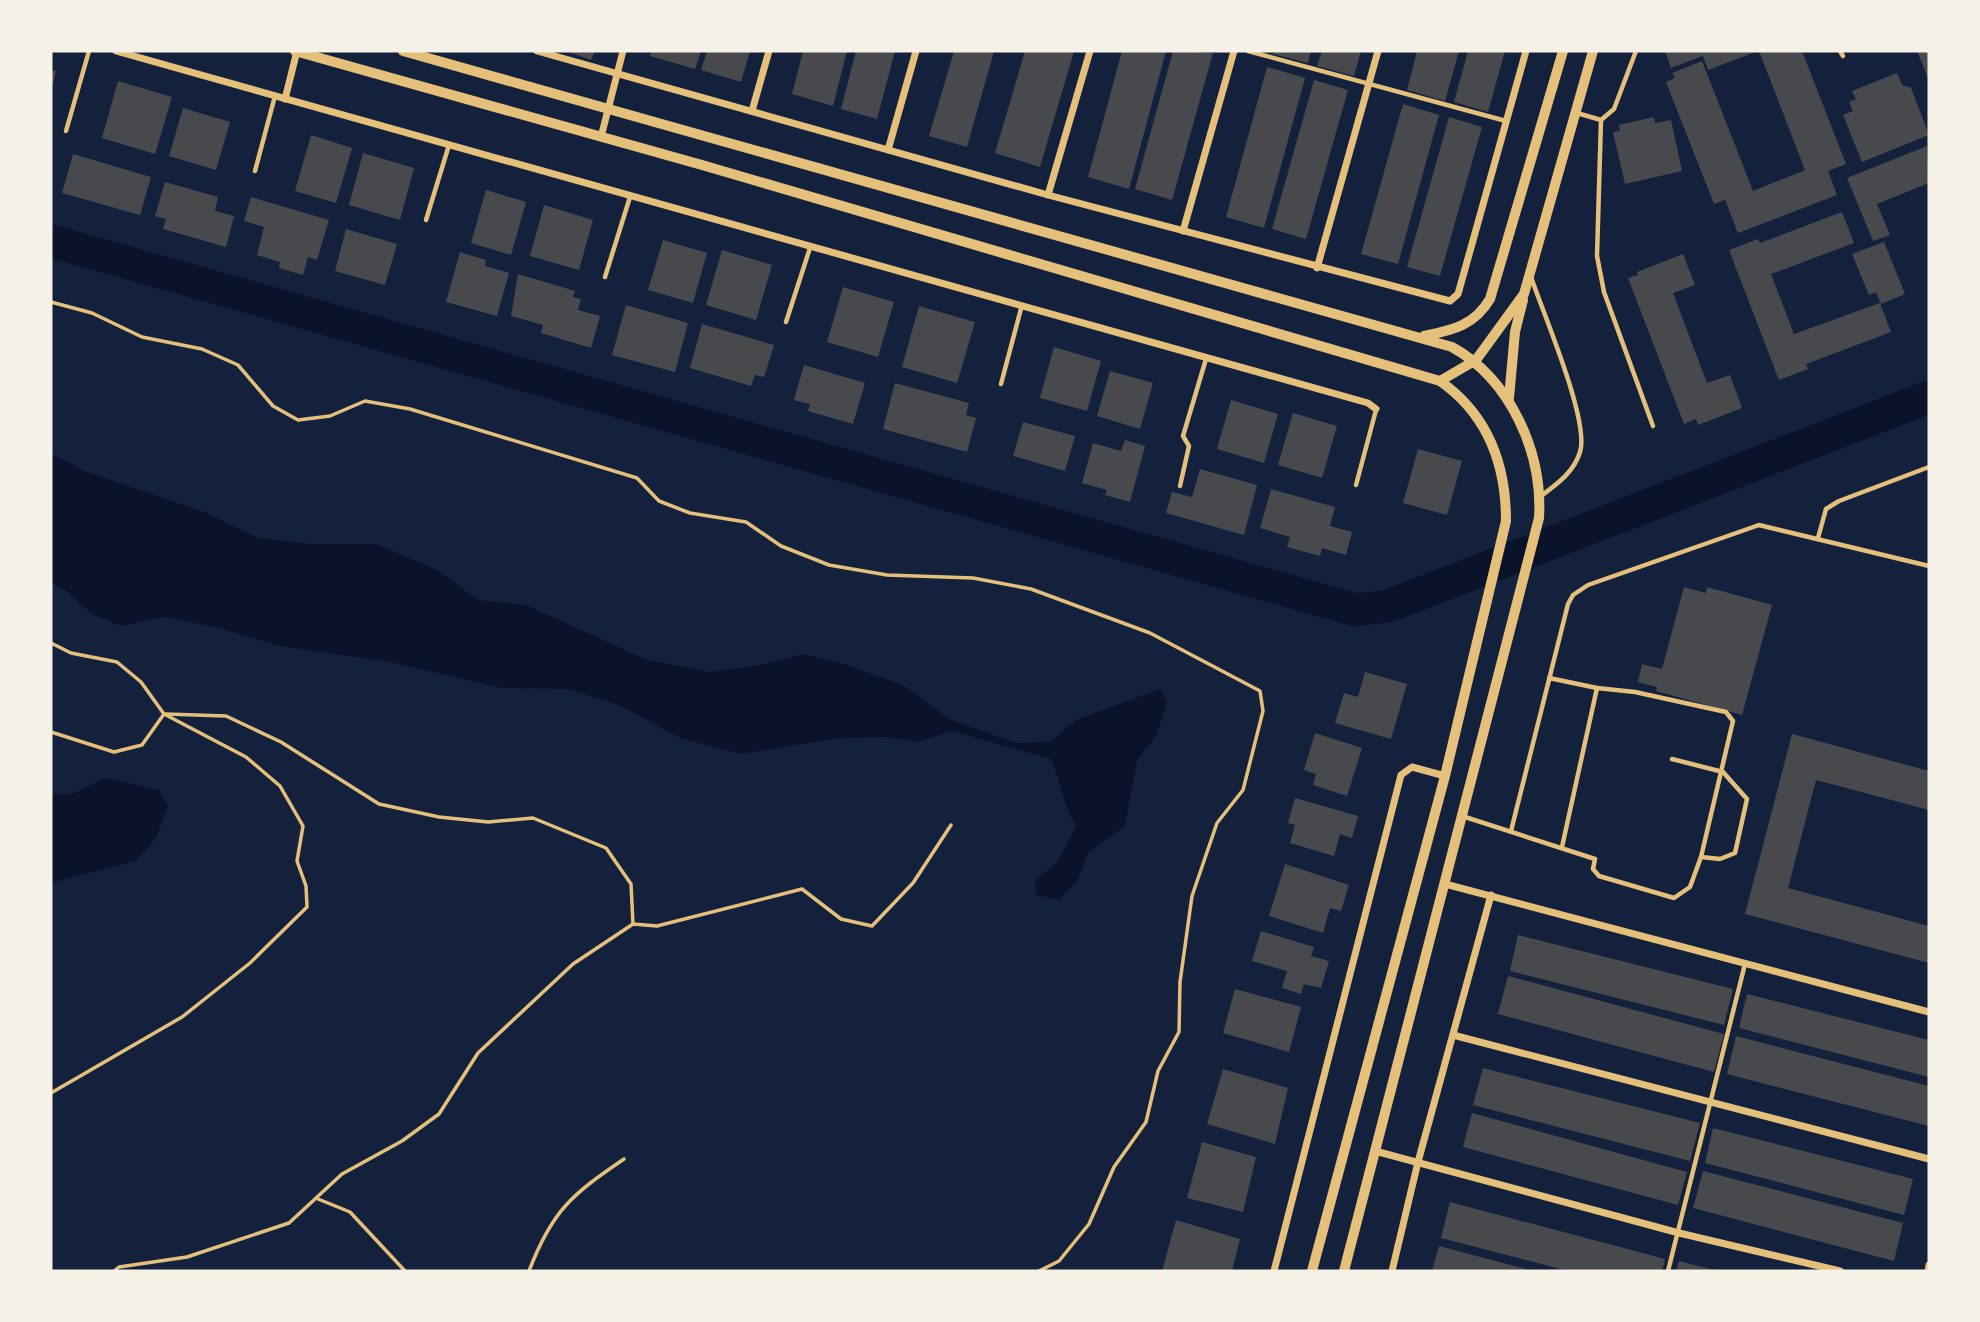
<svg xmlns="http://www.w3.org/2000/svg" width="1980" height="1322" font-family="'Public Sans',sans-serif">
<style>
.water{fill:#0b132b}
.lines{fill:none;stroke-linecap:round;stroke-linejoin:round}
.river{stroke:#0b132b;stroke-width:33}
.building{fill:#48494c}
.path{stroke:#e5c07b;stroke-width:3.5}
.service{stroke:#e5c07b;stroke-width:4.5}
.minor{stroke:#e5c07b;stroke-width:7}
.tertiary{stroke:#e5c07b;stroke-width:10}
</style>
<rect width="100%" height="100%" fill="#14213d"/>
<g class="water">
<path d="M51,453L84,471L207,513L258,538L311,544H376L437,570L478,600L526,605L647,660L710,672L766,664L803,654L847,665L903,685L951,720L1017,743L1050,742L1076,720L1160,689L1167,702L1156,736L1137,761L1125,826L1088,853L1078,880L1059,900L1036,895L1035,880L1057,863L1076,826C1062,802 1061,783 1051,759L952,731L917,742L888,737L839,738L741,754L680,738L619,705L568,689L502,688L390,662L280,646L219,628L165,617L121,626L92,614L64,589L51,583Z"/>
<path d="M105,778L159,790L168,806L156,838L136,861L51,883V794H72Z"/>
</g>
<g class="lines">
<path class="river" d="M51,241L1356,610L1388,606L1929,397"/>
</g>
<g class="building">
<path d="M566,51H595L591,60Z"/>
<path d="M651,51H701L695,69L650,56Z"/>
<path d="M707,51H750L741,82L701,70Z"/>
<path d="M803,51H847L833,106L792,94Z"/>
<path d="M856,51H895L877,119L841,109Z"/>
<path d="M954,51H994L967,147L929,136Z"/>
<path d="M1025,51H1074L1040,167L995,153Z"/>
<path d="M1122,51H1166L1129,189L1088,177Z"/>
<path d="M1173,51L1213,53L1172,200L1135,189Z"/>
<path d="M1274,51H1311L1308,63L1273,54Z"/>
<path d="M1322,51H1361L1354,76L1317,66Z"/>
<path d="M1417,51H1459L1445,101L1407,90Z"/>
<path d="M1468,51H1505L1488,112L1454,102Z"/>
<path d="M1665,51H1758L1708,70L1703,56L1671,68Z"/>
<path d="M1759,51H1802L1846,164L1828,171L1837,195L1738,233L1725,200L1714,204L1666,82L1675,78L1672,73L1702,61L1753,191L1805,170Z"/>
<path d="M1917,51H1929V81Z"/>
<path d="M1267,67L1305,78L1264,228L1226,217Z"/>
<path d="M51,70L56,71L52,88H51Z"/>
<path d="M1897,73L1902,85L1911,88L1929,135L1862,162L1843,115L1853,111L1849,102L1856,99L1852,91Z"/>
<path d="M1314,80L1348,90L1306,239L1272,229Z"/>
<path d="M118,81L172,97L155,154L102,138Z"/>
<path d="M1403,104L1439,115L1398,264L1361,254Z"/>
<path d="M183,108L230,122L216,170L169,156Z"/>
<path d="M1449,117L1482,127L1440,276L1407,267Z"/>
<path d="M1654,117L1655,123L1671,120L1682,171L1625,184L1613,132L1620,131L1619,125Z"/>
<path d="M311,135L352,148L336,203L295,191Z"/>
<path d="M1927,146L1929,183L1877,204L1890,235L1873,241L1847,178Z"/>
<path d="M363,153L414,168L400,220L349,205Z"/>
<path d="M73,154L151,177L140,215L62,193Z"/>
<path d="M165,182L218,197L215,211L234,216L226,247L163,229L166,219L155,216Z"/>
<path d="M486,190L526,202L511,255L471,243Z"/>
<path d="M251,197L329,220L317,260L308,257L303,275L279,268L280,262L257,255L264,227L244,221Z"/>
<path d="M544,205L593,220L579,270L530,256Z"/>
<path d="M1842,212L1854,243L1771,274L1794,334L1880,303L1891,332L1806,364L1808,369L1779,380L1729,250L1758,239L1760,243Z"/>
<path d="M346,229L397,244L385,285L335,271Z"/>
<path d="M663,240L707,253L693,303L648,290Z"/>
<path d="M1884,242L1905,294L1881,304L1876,292L1869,295L1852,254Z"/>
<path d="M722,250L772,265L756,320L706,305Z"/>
<path d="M460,252L486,260L485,266L509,273L497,316L446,302Z"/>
<path d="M1683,254L1695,285L1673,293L1707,383L1730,375L1742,408L1698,425L1696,419L1684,424L1628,278L1638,275L1637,272Z"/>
<path d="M518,274L575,291L573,297L581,299L578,310L600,316L591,348L541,333L543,325L511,316Z"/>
<path d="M843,287L894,302L878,357L827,342Z"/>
<path d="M626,305L688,323L675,372L612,355Z"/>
<path d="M919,306L975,322L957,383L902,367Z"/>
<path d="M702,324L774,345L764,377L755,375L751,386L690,368Z"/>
<path d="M1054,347L1101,361L1087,411L1040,398Z"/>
<path d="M804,365L865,383L853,424L808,411L810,404L794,400Z"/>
<path d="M1110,371L1153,383L1140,429L1097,416Z"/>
<path d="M895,383L969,403L966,415L976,418L967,452L883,429Z"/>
<path d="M1231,400L1278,414L1264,463L1217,449Z"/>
<path d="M1293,413L1337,426L1322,478L1278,465Z"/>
<path d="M1023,422L1075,436L1065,471L1013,456Z"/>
<path d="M1125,440L1145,446L1130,502L1105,495L1107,490L1082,483L1093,443L1121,451Z"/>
<path d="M1418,449L1462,461L1447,515L1403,503Z"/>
<path d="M1200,469L1257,485L1244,535L1166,513L1172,492L1192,497Z"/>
<path d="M1271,489L1335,507L1330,526L1352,532L1346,555L1322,548L1320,556L1287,547L1290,537L1260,528Z"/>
<path d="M1684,587L1706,593L1707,587L1772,605L1742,715L1656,691L1657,687L1638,682L1642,664L1662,669Z"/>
<path d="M1365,672L1407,684L1391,739L1335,723L1344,693L1358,697Z"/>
<path d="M1315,733L1362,748L1347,796L1313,785L1316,774L1304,770Z"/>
<path d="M1792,734L1929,771V810L1816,780L1788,888L1929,926V963L1745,914Z"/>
<path d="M1295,798L1358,816L1352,838L1340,834L1334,856L1290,843L1295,825L1288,823Z"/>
<path d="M1285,864L1349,885L1341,911L1330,908L1323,933L1269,916Z"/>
<path d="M1261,931L1314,947L1311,956L1329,961L1321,988L1304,984L1301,994L1282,988L1287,971L1252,961Z"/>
<path d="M1518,935L1733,989L1724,1025L1510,971Z"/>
<path d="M1508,976L1724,1034L1714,1072L1498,1014Z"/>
<path d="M1235,989L1301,1007L1289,1052L1223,1033Z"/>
<path d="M1747,994L1929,1040V1077L1739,1028Z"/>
<path d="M1736,1036L1929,1086V1126L1727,1074Z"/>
<path d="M1483,1068L1700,1123L1690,1161L1473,1105Z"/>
<path d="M1223,1069L1288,1088L1275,1144L1207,1124Z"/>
<path d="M1472,1113L1687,1172L1678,1205L1463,1147Z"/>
<path d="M1713,1128L1913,1179L1904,1215L1705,1163Z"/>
<path d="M1202,1142L1256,1157L1243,1212L1187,1198Z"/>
<path d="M1703,1171L1903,1223L1894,1261L1693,1208Z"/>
<path d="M1450,1202L1665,1259L1662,1271H1568L1441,1238Z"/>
<path d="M1176,1220L1240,1239L1232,1271H1162Z"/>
<path d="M1439,1246L1522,1268L1529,1271H1432Z"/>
<path d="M1679,1261L1714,1270L1713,1271H1676Z"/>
</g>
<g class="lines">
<g class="path">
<path d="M51,302L92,313L142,337L202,349L238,365L273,406L298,420L330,416L365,401L410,409L637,478L659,501L690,513L746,522L781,546L829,565L887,575L973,578L1031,589L1150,633L1260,691L1263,711L1243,790L1217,823L1192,896L1180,982L1179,1032L1158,1071L1146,1122L1114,1167L1089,1224L1059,1261L1039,1271"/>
<path d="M51,643L71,653L117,662L141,682L164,714L246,757L280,786L303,826L297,861L306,886L307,907L250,963L182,1017L51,1093"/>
<path d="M166,714L226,716L281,742L379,804L439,817L488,822L533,818L606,848L631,884L633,924"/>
<path d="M51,732L114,752L142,745L164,714"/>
<path d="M318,1199L350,1212L405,1271"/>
<path d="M114,1271L119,1267L187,1257L289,1223L342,1174L402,1141L439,1114L478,1053L573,964L633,924L657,926L802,889L841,919L872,926L913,883L951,825"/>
<path d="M529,1271C552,1211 571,1195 624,1159"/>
</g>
<g class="service">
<path d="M1248,51L1506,121"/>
<path d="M1840,51L1843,56"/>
<path d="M1577,113L1601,120L1614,109L1636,51"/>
<path d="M1601,120L1597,256L1604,292L1653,426"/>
<path d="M66,131L89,51"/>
<path d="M255,171L275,96"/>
<path d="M426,220L449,145"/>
<path d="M605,277L630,197"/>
<path d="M1531,277C1543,313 1590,421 1580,452C1574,472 1557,484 1541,496"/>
<path d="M786,322L810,248"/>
<path d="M1001,384L1022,305"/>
<path d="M1356,485L1376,410"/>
<path d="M1180,486L1189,446L1183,436L1206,359"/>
<path d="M1818,538L1826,509L1839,501L1929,467"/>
<path d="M1549,678L1597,688"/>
<path d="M1672,759L1723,772L1747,799L1735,853L1720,859L1701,857"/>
<path d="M1462,816L1595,859L1593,869L1599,876L1674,898L1690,887L1701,857L1733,721L1726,712L1635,692L1597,688L1562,847"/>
<path d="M1511,831L1568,604L1573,595L1588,585L1759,525L1929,566"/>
<path d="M1668,1271L1745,964"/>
</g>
<g class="minor">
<path d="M116,51L1368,403L1376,409"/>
<path d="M537,51L1048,195L1450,301L1458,294L1526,51"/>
<path d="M285,99L297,51"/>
<path d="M752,111L769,51"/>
<path d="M601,137L623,51"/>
<path d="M888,150L916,51"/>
<path d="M1048,195L1090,51"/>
<path d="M1183,231L1234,51"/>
<path d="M1317,268L1378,51"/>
<path d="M1445,884L1929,1012"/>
<path d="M1453,1035L1929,1159"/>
<path d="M1375,1151L1679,1233L1840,1271"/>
<path d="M1274,1271L1401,775L1412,767L1445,776"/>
<path d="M1392,1271L1418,1162L1491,895"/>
<path d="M1928,1271L1929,1265"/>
</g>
<g class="tertiary">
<path d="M295,51L702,165L1440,381C1487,414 1506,464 1506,521L1445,776L1312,1271"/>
<path d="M403,51L1452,347C1510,379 1543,452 1539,518L1344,1271"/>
<path d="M1424,336C1452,330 1474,326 1490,299L1563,51"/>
<path d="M1440,381L1476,360L1524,294L1593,51"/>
<path d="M1509,398L1515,332L1523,300"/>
</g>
</g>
<rect width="1980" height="1322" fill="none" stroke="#f6f1e7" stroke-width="105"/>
</svg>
